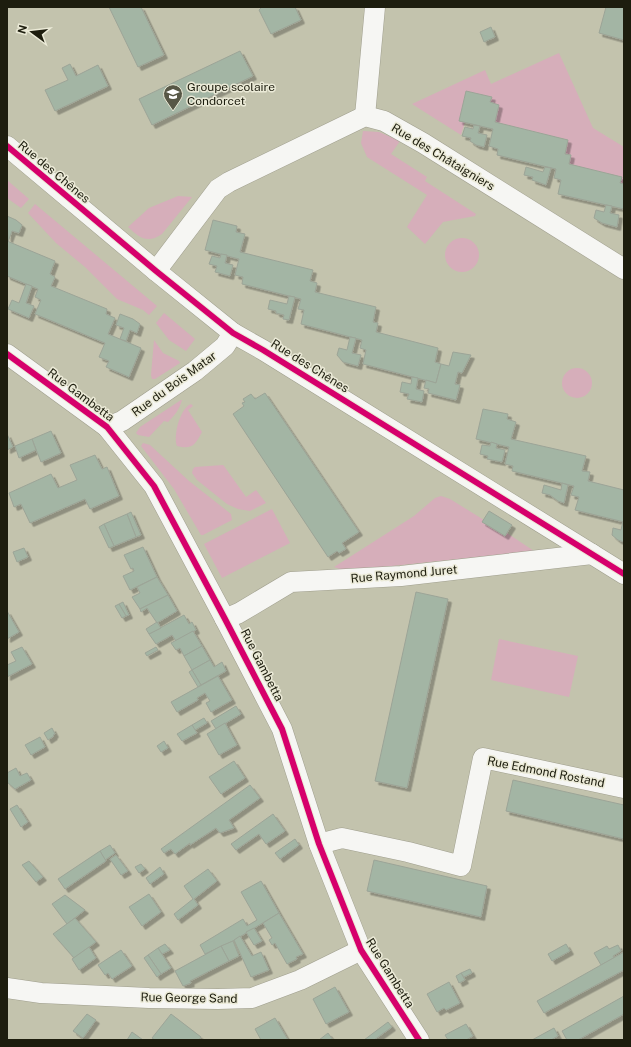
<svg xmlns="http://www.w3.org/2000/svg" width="631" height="1047" font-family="'Public Sans',sans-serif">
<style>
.green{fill:#d6aeba}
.building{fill:#a3b5a4;stroke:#9ca497;filter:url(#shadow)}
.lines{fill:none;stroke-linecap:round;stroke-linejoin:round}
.minor-casing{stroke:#9f9e8d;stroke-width:21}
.minor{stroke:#f6f6f3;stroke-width:20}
.cycleway-casing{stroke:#ebead7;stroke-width:8}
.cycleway{stroke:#d6006c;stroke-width:6}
.labels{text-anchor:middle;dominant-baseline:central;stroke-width:3;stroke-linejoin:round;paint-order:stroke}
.poi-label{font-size:12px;fill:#1d1d0e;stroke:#ebead7;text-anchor:start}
.street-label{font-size:12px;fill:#1d1d0e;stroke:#ebead7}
</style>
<defs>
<filter id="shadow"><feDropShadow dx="3.5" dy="3.5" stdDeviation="0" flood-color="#0004"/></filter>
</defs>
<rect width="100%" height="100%" fill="#c3c3ad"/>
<g class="green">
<path d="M559,53L593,128L624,147V184L620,183L622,177L569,164L571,155L565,154L568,140L495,122L459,121L465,122L461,135L412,104L485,70L491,84Z"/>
<path d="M363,131L379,132L400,141L391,154L427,177L425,181L476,214L475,216L443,222L425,244L407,227L427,195L367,157L361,143Z"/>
<path d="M7,180L29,199L21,208L7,198Z"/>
<path d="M178,196L192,197L162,234C147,244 140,238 128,227L149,208Z"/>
<path d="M35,204L157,306L149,315L143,310L117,299L85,267L56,243L28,213Z"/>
<circle cx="462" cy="255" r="17"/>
<path d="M164,313L195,339L186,351L169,340L156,323Z"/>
<path d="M154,340L163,353L179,361L180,363L155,379H152L151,375Z"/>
<circle cx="577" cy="383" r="15"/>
<path d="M181,400H182C179,410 175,415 168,422L164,421L149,437L138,435L136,433L140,427Z"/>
<path d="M191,404L193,406L188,410L202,432C195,445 192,450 177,446C173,436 180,408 191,404Z"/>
<path d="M143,443L150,445L189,481L231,514L232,520L203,535H201L174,489L141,446Z"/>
<path d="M223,465L224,466L246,497L256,490L266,503L250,511L238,509L227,504L197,480L192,473L193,469L195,467Z"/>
<path d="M441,496L450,499L484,520L483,522L505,536L507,533L534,551L345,571L334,567L414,516L435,498Z"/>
<path d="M272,509L290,543L222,578L204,544Z"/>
<path d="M499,639L578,656L569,697L491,680Z"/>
</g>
<g class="building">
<path d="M109,7H141L164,55L138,67Z"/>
<path d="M262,7H295L301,20L271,34L259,10Z"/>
<path d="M606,7H624V40L599,33Z"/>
<path d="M491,27L495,37L484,42L480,32Z"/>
<path d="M240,51L253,76L152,125L139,99Z"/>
<path d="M70,64L76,76L98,65L108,86L55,111L45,90L68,80L62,68Z"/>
<path d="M466,91L492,97L490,102L499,105L495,122L568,140L565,154L571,155L569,164L622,177L620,183L624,184V209L558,194L561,180L554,178L556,169L497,155L498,149L489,146L493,129L459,121Z"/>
<path d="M474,125L480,126L478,133L487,135L484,147L476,145L470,141L471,138L462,136L465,127L473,129Z"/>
<path d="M526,167L543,172L545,167L551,168L546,185L532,180L533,177L524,175Z"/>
<path d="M606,205L612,206L610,213L619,215L617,227L602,223L594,218L596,210L604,212Z"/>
<path d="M7,216L16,220L22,225L19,233L12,231L8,242Z"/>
<path d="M213,220L237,226L236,232L245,234L240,252L313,270L310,281L317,283L315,292L376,307L373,322L378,323L376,332L438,348L435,362L441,364L436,383L363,364L366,350L360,348L362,340L301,324L304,310L298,309L301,299L242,284L243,277L235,275L239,259L205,250Z"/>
<path d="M7,241L55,261L50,274L55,277L51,286L107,309L106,314L115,318L108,334L141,348L129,377L106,367L109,361L99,357L105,343L35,314L41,300L35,297L38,289L7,276Z"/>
<path d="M221,254L227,255L225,263L233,265L230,276L215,272L217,266L209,264L212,256L220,258Z"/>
<path d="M26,284L32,286L26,303L34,306L29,318L8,309L12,300L19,303Z"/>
<path d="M289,296L295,297L289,320L283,319L284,315L276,313V311L268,309L270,300L287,304Z"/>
<path d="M120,314L133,319L140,324L137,333L130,330L126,341L120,339L124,328L116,325Z"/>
<path d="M350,337L356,338L352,353L361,355L358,366L343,362L337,355L339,348L347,350Z"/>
<path d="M453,352L471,355L462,373L458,372L455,384L460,385L456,400L428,393L429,389L424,388L426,380L436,383L441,364L449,366Z"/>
<path d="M412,377L418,378L416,389L424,391L422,402L407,399L409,394L400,392L402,382L411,384Z"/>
<path d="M265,393L359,532L342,543L346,549L339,553L337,551L328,557L233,414L244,406L242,403L245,402L243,399L251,394L255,399Z"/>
<path d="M483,409L508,414L507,419L516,422L511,439L586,456L582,471L590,472L588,481L624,490V522L575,510L579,497L571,495L574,486L512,471L513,466L505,464L509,447L476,439Z"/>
<path d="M51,431L61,453L41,462L32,439Z"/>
<path d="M7,434L13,447L7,450Z"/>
<path d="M32,439L36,450L19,458L15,446Z"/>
<path d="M491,442L497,444L496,448L505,450L502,462L487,459L488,456L480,454L482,445L490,446Z"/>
<path d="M95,455L102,469L107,467L119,496L90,509L85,499L30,523L21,504L14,507L9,493L51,474L58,488L77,480L70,465Z"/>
<path d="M562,483L568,485L564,503L558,501L550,495L542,493L544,485L561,490Z"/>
<path d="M489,511L512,525L505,536L482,522Z"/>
<path d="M131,512L141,535L136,537L127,514Z"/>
<path d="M127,514L136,537L114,546L104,524Z"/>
<path d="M623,521L624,522V542L618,540L612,535L613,528L621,530Z"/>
<path d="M104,524L114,546L109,548L99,527Z"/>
<path d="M143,547L157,577L130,590L123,576L134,571L133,568L131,569L124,555Z"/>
<path d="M24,548L28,557L17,562L13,552Z"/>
<path d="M157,577L168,595L140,609L132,597L140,593L137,587Z"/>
<path d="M416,592L448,599L407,788L375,781Z"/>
<path d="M168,595L177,611L157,623L147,608L141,612L140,609Z"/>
<path d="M123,602L129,615L126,616L119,604Z"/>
<path d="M119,604L126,616L122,618L115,606Z"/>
<path d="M7,611L19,632L7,639Z"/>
<path d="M184,615L189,624L192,622L196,630L176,641L172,635L156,644L149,634Z"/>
<path d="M157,622L161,628L149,634L146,629Z"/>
<path d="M193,631L202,646L184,656L180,648L176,650L171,643Z"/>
<path d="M202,646L210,660L192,670L184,656Z"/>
<path d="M22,647L32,664L7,677V665L16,661L11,652Z"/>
<path d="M156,647L158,650L147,656L145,653Z"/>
<path d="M210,660L214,667L222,662L226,671L201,685L192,670Z"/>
<path d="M192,670L201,685L198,687L189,672Z"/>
<path d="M218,676L232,700L211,712L206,703L210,701L205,693L197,698L198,700L177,712L171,702Z"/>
<path d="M236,706L241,714L216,729L211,721Z"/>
<path d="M204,718L207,723L195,730L192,725Z"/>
<path d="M225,723L237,745L219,755L207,734Z"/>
<path d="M192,725L197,733L182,741L177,734Z"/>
<path d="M52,728L55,734L53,735L54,736L48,740L44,733Z"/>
<path d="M40,737L45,747L31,755L25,745Z"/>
<path d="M164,741L168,748L161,752L157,746Z"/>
<path d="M234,761L245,778L221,794L209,777Z"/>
<path d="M16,768L20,776L27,773L31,780L15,789L7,782V773Z"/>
<path d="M513,780L624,805V839L506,811Z"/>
<path d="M250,785L260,798L229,820L234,828L220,833L216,828L190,845V843L175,854L171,849L164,853L161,849Z"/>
<path d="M17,805L28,822L21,827L10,809Z"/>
<path d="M273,814L285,831L266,844L259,834L236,850L231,844Z"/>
<path d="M295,839L299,845L280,859L275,853Z"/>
<path d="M110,845L115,853L105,860L100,851Z"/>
<path d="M100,851L106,861L65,889L58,879Z"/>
<path d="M116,855L128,871L121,875L110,859Z"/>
<path d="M374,860L487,886L481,917L367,891Z"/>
<path d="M29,861L43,877L36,882L22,865Z"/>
<path d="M141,864L145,869L139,873L135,867Z"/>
<path d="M160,867L164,874L150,884L146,878Z"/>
<path d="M208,869L217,881L194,899L198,905L178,920L174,914L193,899L184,886Z"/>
<path d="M261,881L279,913L233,941L205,954L200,945L243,919L247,926L257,920L241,892Z"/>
<path d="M149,894L161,912L142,926L129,907Z"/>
<path d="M65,895L85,910L67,924L52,904Z"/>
<path d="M279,913L303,954L296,957L297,959L287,964L275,943L272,945L269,940L272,938L263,923Z"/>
<path d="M75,918L96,942L74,958L53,934Z"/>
<path d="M254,928L262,941L254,945L246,932Z"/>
<path d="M240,936L252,956L261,952L269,970L251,977L234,940Z"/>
<path d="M233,941L239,956L229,961L221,946Z"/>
<path d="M165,944L170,950L162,954L158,948Z"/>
<path d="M566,944L570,951L552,961L548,954Z"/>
<path d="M618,945L621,951L613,956L614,958L601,965L594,953L607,946L609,949Z"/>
<path d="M221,946L229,961L190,981L191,983L183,986L175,971Z"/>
<path d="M89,947L96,958L79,970L72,959Z"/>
<path d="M158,948L171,968L161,974L148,955Z"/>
<path d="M121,950L132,966L112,979L108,973L105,975L98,965Z"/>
<path d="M624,952V970L544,1013L537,1001Z"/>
<path d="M148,955L161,974L157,977L144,958Z"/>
<path d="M470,969L472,973L464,977L461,973Z"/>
<path d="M461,973L465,980L459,983L456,976Z"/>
<path d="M449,982L460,1003L446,1010L444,1008L437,1012L427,994Z"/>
<path d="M335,987L349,1012L326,1024L313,999Z"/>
<path d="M624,996V1014L578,1040H567L562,1031Z"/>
<path d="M87,1014L96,1020L83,1038L73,1031Z"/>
<path d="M171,1014L201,1037L199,1040H155L152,1038Z"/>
<path d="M275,1018L288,1040H261L255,1029Z"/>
<path d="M388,1022L392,1027L374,1040H364Z"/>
<path d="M466,1024L473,1036L466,1040H448L445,1035Z"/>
<path d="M554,1028L558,1036L551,1040H532Z"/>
<path d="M132,1032L143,1040H127Z"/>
<path d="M328,1033L333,1040H319Z"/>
</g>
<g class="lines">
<g class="minor-casing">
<g id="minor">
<path d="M365,116L375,7"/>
<path d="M7,146L156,271L233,333L263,350L624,574"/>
<path d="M156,271L218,189L229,182L365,116L384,121L423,143L624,269"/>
<path d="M7,354L107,427L154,486L225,619L282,729L319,844L361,950L419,1040"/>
<path d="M107,427L122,421L195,371L225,346L233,333"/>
<path d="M225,619L239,613L291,582L401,576L592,554"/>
<path d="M319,844L342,838L408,852L461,866L483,758L624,788"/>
<path d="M7,988L41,993L149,998L218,999L252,998L300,980L361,950"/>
</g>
</g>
<use href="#minor" class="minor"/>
<g class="cycleway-casing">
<g id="cycleway">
<path d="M7,146L156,271L233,333L263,350L624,574"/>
<path d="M7,354L107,427L154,486L225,619L282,729L319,844L361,950L419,1040"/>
</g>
</g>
<use href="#cycleway" class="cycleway"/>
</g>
<defs>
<g id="school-pin" transform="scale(1)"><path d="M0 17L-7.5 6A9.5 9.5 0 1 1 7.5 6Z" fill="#575746" stroke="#ebead7"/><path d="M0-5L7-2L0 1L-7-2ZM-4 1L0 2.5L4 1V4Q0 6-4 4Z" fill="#fff"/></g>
</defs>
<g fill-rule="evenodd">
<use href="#school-pin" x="173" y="94"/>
</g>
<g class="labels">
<g class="poi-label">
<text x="187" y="87">Groupe scolaire<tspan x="187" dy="14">Condorcet</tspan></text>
</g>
<g class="street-label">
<text transform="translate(443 157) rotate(31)">Rue des Châtaigniers</text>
<text transform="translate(54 172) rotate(40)">Rue des Chênes</text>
<text transform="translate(310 366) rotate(32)">Rue des Chênes</text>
<text transform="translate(174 384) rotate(-36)">Rue du Bois Matar</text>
<text transform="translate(81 395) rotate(37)">Rue Gambetta</text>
<text transform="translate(404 574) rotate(-5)">Rue Raymond Juret</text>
<text transform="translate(262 665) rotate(63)">Rue Gambetta</text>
<text transform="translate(546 772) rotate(11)">Rue Edmond Rostand</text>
<text transform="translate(390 973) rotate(58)">Rue Gambetta</text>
<text transform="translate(189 998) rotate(1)">Rue George Sand</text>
</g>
</g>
<rect width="631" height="1047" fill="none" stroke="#1d1d0e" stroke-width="16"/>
<g transform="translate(32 32) rotate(285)" stroke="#ebead7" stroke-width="3" paint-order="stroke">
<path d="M0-3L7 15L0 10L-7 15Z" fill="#1d1d0e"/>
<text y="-6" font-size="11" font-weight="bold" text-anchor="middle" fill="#1d1d0e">N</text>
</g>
</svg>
